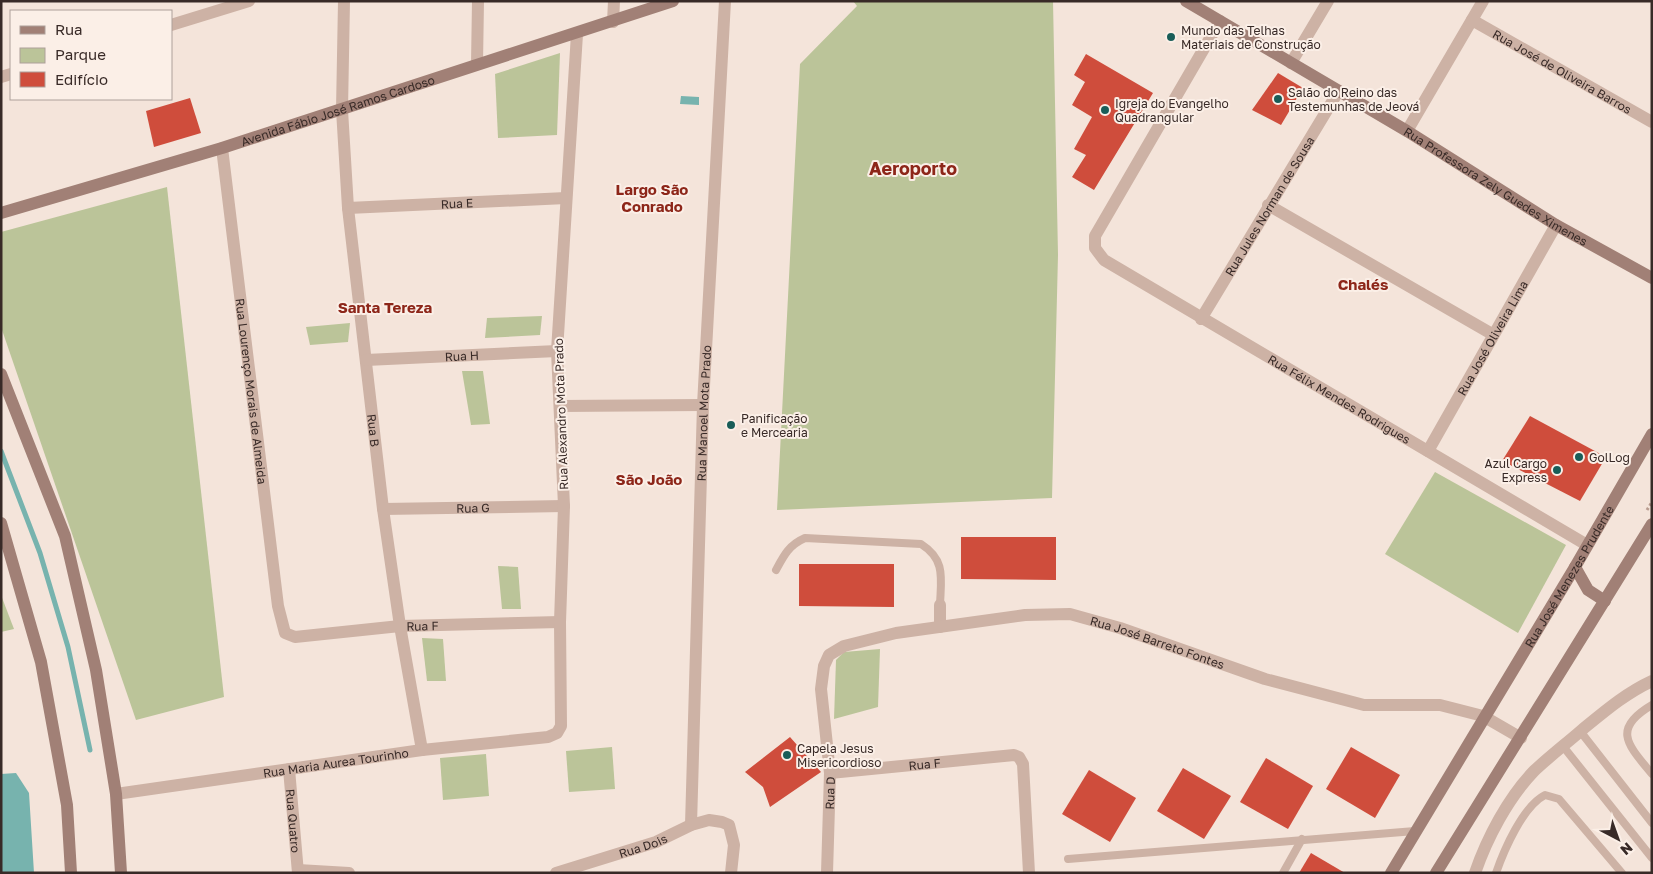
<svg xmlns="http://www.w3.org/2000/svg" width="1653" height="874" font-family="'Golos Text',sans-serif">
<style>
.green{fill:#bbc499}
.water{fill:#77b3ae}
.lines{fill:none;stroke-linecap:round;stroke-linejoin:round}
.stream{stroke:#77b3ae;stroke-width:5}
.building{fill:#cf4d3c}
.path{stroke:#b99c8f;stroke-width:3;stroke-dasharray:2.5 2.5;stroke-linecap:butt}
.lane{stroke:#cdb2a5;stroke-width:8}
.street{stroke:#cdb2a5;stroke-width:12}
.secondary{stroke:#a18076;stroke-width:12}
.poi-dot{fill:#195d58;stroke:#fbefe7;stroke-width:2}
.labels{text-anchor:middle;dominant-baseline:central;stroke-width:4;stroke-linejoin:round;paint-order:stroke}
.poi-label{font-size:12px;fill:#382a27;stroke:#fbefe7;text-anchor:start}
.street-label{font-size:12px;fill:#382a27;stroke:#fbefe7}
.quarter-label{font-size:15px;font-weight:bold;fill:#8d2619;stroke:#fbefe7}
.district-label{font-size:18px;font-weight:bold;fill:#8d2619;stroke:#fbefe7}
</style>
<rect width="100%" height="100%" fill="#f4e4da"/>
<g class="green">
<path d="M853,1H1053L1058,255L1052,498L777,510L800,64L857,6Z"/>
<path d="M560,53L557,135L498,138L495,74Z"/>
<path d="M167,187L224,697L136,720L1,327V232Z"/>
<path d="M542,316L540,335L485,338L487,318Z"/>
<path d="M350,323L348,342L310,345L306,327Z"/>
<path d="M462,371H483L490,424L471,425Z"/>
<path d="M1435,472L1566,545L1518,633L1385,554Z"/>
<path d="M498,566L518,567L521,609H502Z"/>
<path d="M1,595L14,629L1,632Z"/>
<path d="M422,638L443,639L446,681H427Z"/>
<path d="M880,649L878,707L834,719L836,660L844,652Z"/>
<path d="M612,747L615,789L569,792L566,751Z"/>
<path d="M486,754L489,796L443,800L440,758Z"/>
</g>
<g class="water">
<path d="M681,96L699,97V105L680,104Z"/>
<path d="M16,773L29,793L34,873H1V774Z"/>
</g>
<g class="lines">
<path class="stream" d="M1,451L40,553L68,647L90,750"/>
</g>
<g class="building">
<path d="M1086,54L1153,93L1094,190L1072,177L1086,155L1074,149L1092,117L1072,105L1085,82L1074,75Z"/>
<path d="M1278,73L1303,88L1281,125L1252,110Z"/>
<path d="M190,98L201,133L154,147L146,111Z"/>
<path d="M1530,416L1606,457L1580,501L1502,461Z"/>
<path d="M961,537H1056V580L961,579Z"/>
<path d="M799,564H894V607L799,606Z"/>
<path d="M790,737L821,772L770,807L763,787L745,772Z"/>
<path d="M1351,747L1400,775L1375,818L1326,789Z"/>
<path d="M1266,758L1313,786L1288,829L1240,802Z"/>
<path d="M1183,768L1231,796L1204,839L1157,811Z"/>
<path d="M1089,770L1136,798L1110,842L1062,814Z"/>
<path d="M1311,853L1345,873H1299Z"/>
</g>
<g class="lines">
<path class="path" d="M1647,510L1652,502"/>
<g class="lane">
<path d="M776,570C784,555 789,545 805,538L921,544C946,560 941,578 940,605"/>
<path d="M1652,705C1611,729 1628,745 1652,774"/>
<path d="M1580,731L1652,823"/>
<path d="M1562,745L1652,858"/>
<path d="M1068,859L1415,831"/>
<path d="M1283,873L1302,839"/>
<path d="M1496,873C1504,850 1523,806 1545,795L1559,799L1622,873"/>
</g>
<g class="street">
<path id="s1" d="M344,1L342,110L348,208L383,509L400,626L422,750"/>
<path id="s2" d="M1472,20L1652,122"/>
<path id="s3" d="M1220,21L1095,236V248L1104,260L1587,545"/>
<path d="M613,22L614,1"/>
<path d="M171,25L249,1"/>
<path d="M1291,63L1328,1"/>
<path d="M477,64L478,1"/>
<path d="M1,77L11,74"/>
<path d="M1407,131L1483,1"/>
<path id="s4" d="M222,148L278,606L285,633L295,637L400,626L560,622"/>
<path d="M1268,205L1492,334"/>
<path id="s5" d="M348,208L566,198"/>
<path id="s6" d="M1201,319L1338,92"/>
<path id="s7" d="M366,360L557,351"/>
<path d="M560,406L703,405"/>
<path id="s8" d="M1428,451L1556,225"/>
<path id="s9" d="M383,509L564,506"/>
<path d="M940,627V605"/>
<path id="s10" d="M289,769L298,873"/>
<path id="s11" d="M830,773L1014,755L1019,757L1023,764L1029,873"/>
<path id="s12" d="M116,794L422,750L548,737L557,733L561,726L560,622L564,506L557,351L577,34"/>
<path id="s13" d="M691,825L703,405L725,1"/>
<path d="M298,870L349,873"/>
<path id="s14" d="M556,873L656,842L691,825L709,820L722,822L729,825L734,845L731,873"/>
<path id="s15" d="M827,873L830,773L821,689L824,666L829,655L844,646L896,633L1025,615L1070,614L1120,628L1265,679L1364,705H1440L1483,716L1521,738"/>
<path d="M1475,873C1487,838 1508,798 1534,771C1550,756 1567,743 1583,729C1605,711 1626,693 1652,681"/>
</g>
<g class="secondary">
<path id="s16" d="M1186,1L1407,131L1556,225L1652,278"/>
<path id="s17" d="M1,213L222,148L673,1"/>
<path d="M1,374L65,536L96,670L116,794L121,873"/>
<path d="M1,523L41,662L67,805L71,873"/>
<path d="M1575,567L1588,590L1605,601"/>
<path id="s18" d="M1391,873L1575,567L1652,434"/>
<path d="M1436,873L1652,524"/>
</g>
</g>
<g class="poi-dot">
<circle cx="1171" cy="37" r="5"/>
<circle cx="1278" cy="99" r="5"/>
<circle cx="1105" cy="110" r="5"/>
<circle cx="731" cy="425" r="5"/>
<circle cx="1579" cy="457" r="5"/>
<circle cx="1557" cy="470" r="5"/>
<circle cx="787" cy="755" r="5"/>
</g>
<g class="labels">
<g class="poi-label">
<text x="1181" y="30">Mundo das Telhas<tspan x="1181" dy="14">Materiais de Construção</tspan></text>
<text x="1288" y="92">Salão do Reino das<tspan x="1288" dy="14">Testemunhas de Jeová</tspan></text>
<text x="1115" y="103">Igreja do Evangelho<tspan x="1115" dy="14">Quadrangular</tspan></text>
<text x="741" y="418">Panificação<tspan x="741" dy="14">e Mercearia</tspan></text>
<text x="1589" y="457">GolLog</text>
<text x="1547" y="463" text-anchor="end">Azul Cargo<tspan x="1547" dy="14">Express</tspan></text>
<text x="797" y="748">Capela Jesus<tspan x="797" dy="14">Misericordioso</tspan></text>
</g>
<g class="street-label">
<text stroke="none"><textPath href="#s2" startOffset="104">Rua José de Oliveira Barros</textPath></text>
<text stroke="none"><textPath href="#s17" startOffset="352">Avenida Fábio José Ramos Cardoso</textPath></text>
<text stroke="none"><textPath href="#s16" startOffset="361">Rua Professora Zely Guedes Ximenes</textPath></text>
<text stroke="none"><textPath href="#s5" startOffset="109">Rua E</textPath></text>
<text stroke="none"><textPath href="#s6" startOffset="132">Rua Jules Norman de Sousa</textPath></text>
<text stroke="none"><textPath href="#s8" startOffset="130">Rua José Oliveira Lima</textPath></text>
<text stroke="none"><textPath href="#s7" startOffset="96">Rua H</textPath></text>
<text stroke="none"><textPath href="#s4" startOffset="245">Rua Lourenço Morais de Almeida</textPath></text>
<text stroke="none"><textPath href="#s3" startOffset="549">Rua Félix Mendes Rodrigues</textPath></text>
<text stroke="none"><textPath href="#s13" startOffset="412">Rua Manoel Mota Prado</textPath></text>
<text transform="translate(561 414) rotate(-92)">Rua Alexandro Mota Prado</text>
<text stroke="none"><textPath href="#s1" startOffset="431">Rua B</textPath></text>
<text stroke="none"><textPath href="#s9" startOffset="90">Rua G</textPath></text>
<text stroke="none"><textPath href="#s18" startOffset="346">Rua José Menezes Prudente</textPath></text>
<text stroke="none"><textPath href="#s4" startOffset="628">Rua F</textPath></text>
<text stroke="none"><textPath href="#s15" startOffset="558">Rua José Barreto Fontes</textPath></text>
<text stroke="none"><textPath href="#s12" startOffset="222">Rua Maria Aurea Tourinho</textPath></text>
<text stroke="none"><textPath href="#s11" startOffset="95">Rua F</textPath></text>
<text stroke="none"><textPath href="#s15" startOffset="80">Rua D</textPath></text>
<text stroke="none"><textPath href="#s10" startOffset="52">Rua Quatro</textPath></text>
<text stroke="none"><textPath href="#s14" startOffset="91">Rua Dois</textPath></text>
</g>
<g class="quarter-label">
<text x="652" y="189">Largo São<tspan x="652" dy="17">Conrado</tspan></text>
<text x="1363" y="284">Chalés</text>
<text x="385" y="307">Santa Tereza</text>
<text x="649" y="479">São João</text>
</g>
<g class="district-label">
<text x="913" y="168">Aeroporto</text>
</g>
</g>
<rect width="1653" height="874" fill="none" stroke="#382a27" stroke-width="5"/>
<rect x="10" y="10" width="162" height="90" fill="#fbefe7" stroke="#ada09a"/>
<rect x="20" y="26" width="25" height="8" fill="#a18076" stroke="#ada09a"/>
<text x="55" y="35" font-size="15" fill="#382a27">Rua</text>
<rect x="20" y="48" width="25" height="15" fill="#bbc499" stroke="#ada09a"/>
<text x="55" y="60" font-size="15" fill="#382a27">Parque</text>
<rect x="20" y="72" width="25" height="15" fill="#cf4d3c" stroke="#ada09a"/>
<text x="55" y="85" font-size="15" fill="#382a27">Edifício</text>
<g transform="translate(1618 839) rotate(139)" stroke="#fbefe7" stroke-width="4" paint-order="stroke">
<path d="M0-4L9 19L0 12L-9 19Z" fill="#382a27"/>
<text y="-8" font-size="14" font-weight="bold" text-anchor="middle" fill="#382a27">N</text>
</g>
</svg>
